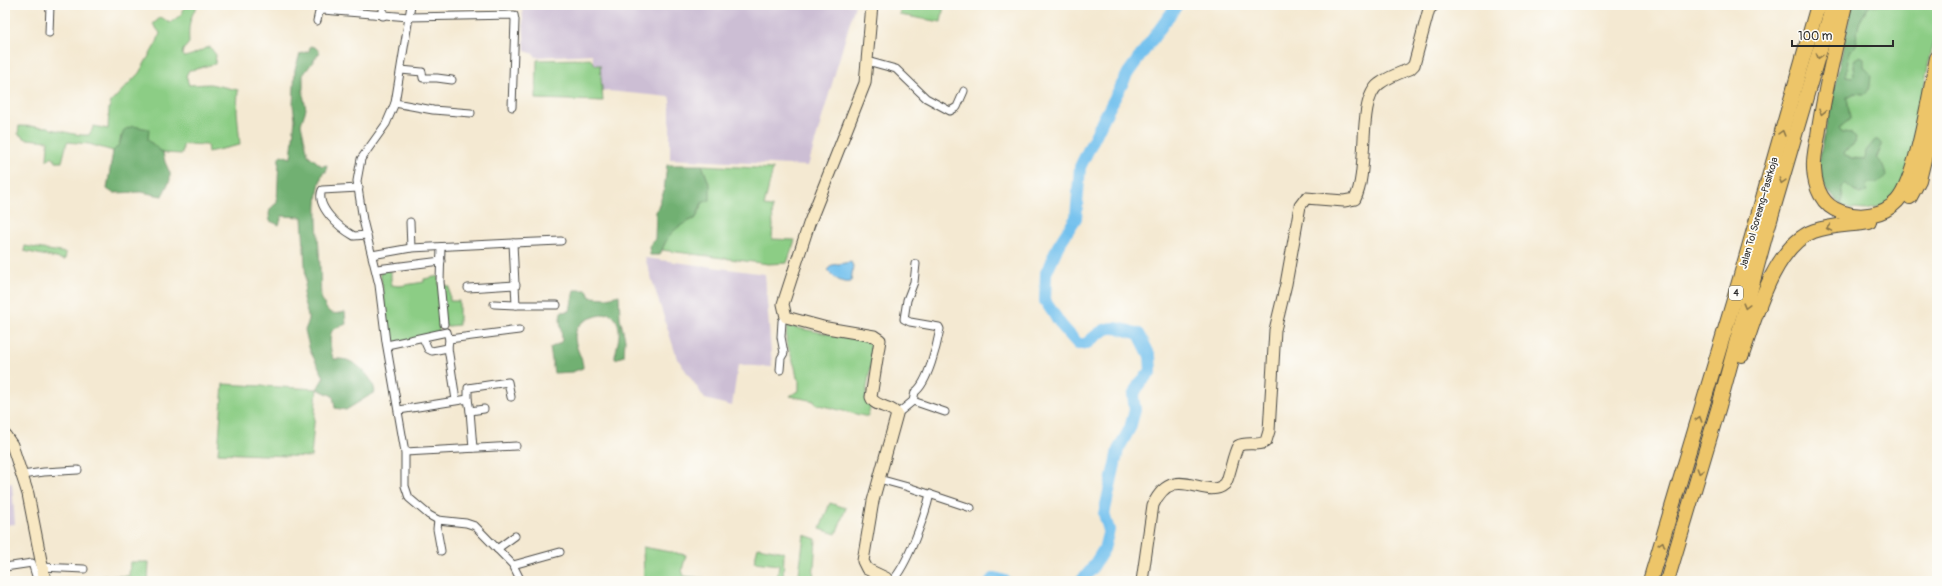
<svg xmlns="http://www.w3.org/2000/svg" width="1942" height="586" font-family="Pangolin,sans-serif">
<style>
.industrial{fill:#ccbed4}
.green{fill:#8ccd85;stroke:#5c7c58}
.forest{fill:#71b072;stroke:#4e6e4e}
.water{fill:#73c1ee;stroke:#4f768c}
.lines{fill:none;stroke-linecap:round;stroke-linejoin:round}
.river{stroke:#73c1ee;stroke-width:12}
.street-casing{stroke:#494844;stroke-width:9}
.secondary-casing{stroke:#494844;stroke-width:13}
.highway-casing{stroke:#494844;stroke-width:16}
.street{stroke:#fff;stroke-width:7}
.secondary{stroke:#f8e8c3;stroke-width:11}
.highway{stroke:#edc569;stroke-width:14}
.oneway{stroke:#8c784a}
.labels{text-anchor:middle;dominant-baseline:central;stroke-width:3.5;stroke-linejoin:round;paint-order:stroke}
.shield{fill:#fdfcf7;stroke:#6a6a68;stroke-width:1}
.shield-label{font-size:9px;font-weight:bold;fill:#2b2b2b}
.street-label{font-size:10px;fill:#2b2b2b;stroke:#fdfcf7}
</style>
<rect width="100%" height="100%" fill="#fdfcf7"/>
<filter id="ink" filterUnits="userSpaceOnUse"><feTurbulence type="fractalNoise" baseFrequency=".025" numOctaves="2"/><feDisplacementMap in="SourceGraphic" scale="8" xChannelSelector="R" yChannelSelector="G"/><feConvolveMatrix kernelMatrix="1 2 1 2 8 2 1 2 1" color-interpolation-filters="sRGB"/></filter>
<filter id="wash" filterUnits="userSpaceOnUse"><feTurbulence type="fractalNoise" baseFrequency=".012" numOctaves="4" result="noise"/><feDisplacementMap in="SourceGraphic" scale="16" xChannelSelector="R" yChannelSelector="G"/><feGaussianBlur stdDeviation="0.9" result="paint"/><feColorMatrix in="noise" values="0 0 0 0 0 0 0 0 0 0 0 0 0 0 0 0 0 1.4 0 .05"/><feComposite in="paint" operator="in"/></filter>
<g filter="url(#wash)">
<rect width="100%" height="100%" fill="#f4e9d2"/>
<g class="industrial">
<path d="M522,5H855L808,166L670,159V97L598,90L592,54L536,57L534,54L525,51Z"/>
<path d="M645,258L765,274L772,367L738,365L732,406L705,399L677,358Z"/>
<path d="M12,483L15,524L5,525V484Z"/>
</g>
<g class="green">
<path d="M187,5H198C189,18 188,27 189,43L183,50L182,55L184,57C196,55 201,49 210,47L216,55L215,64C206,65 198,70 189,70L186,76L189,85L210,84L238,90L237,111L240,145L208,152L207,145L185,144L183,146L182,154L163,153L148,140L121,136L119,145L113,151L89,144L67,142L62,162H56L52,156L47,161L48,141L26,139L18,134L19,126L49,127L51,129C64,131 76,136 89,135L94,126L108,129L109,108L111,102L139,73L157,42L160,33L153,24L161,17L170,23L182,14V10Z"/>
<path d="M888,5H944L941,22L900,15V8Z"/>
<path d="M1869,5H1937V27L1930,54L1916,137L1907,177L1886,205L1867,210L1849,209L1841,205L1843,198L1841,187L1845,182L1851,186L1856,193L1867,183L1882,145L1865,159L1851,158L1845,155L1844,152L1855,143L1852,134L1842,133L1839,128L1850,119L1847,97L1855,93L1865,94L1871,74L1864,67L1853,66L1854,75L1852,77L1846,76V70L1850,52L1855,44L1859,23Z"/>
<path d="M590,59L596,65H600L603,101L536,99L537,60Z"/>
<path d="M702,165L773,169L764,206L772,207L773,226L772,239L795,240L787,263L768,264L662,250L668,236L676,227L696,218L710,186Z"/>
<path d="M25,246L66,253L65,260L24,251Z"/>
<path d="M391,270V285L399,286L424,282V279L439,276V285L449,286L450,301H459V325L439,327V336L390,345L380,271Z"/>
<path d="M787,326L870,342L874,345L866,394V399L871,403L868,417L815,404L814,401L790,396L799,390V380L797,378L795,367L786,341Z"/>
<path d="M223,384L317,389L311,457L218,453Z"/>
<path d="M830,503L846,508L836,534L820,529Z"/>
<path d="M804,535L816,539L813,581H798Z"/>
<path d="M643,547L686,555L682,570L684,576L711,579L713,581H644Z"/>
<path d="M758,547L784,552L783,581H777L779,565L754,562Z"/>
<path d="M130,562H149L148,581H103V576H129Z"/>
</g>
<g class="forest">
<path d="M1852,5H1869L1859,23L1855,45L1850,52L1846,70V76L1852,77L1854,75L1853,66L1855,59L1860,56L1864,58V67L1871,74C1870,82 1871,90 1865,94L1855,93L1847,97L1850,119L1839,128L1842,133L1852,134L1856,137L1855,143L1844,152L1845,155L1851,158L1865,159L1866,151L1875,140H1878L1882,145L1876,158L1883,165L1886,176C1881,183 1876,184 1867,183L1866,192L1859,194L1845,183L1841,187L1843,198L1841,205L1824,187L1818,164Z"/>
<path d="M310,46L315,47L320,52L303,75V94L306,109L301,124L308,155L322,166L327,165L326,172H323C312,201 319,237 320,267C321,277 320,287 321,297C327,312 329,316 345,312L346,324C342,326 334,328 332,331C329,336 330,354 334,359C338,359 343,359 347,360C360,365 373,378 375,392L346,410L335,408L333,396L317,389L324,377L310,351L305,330L308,323V316L303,298L306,281L302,217L282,216L279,225L270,221C268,212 269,208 277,203L279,158L281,155L291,158L295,119L293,105L295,69L300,54L309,51Z"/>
<path d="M133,126L149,129L148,140L163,153L165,162L170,173V180L162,196L141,192L113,193L107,189L113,151L119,145L124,130Z"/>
<path d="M667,165H702L710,186V200L702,203L696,218C675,227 668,233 660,255H650L649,246L655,239L656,212L664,191Z"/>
<path d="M574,290H587L590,297L607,298L619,295L620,318L625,339L624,356L615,359V356C618,341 625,323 609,313C593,317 570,321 576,344C578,353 583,359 583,368L572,372L554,373L550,348L560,343L562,340L560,319L561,312L570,311Z"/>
</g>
<path class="water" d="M851,262L853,266L851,282C840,284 834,277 827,270L832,265Z"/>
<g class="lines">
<g class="river">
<path d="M991,581L995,578L1005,581"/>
<path d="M1081,581L1091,570L1104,549L1109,530L1104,514L1118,450L1130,428L1135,410L1133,396L1139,384L1151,371L1150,356L1139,334C1109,325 1109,324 1086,344H1078L1062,326L1045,301L1046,273L1058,246L1076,218L1080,167L1104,118L1128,73L1177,5"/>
</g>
</g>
</g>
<g filter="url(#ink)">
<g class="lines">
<g class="street-casing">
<g id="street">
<path d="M411,5L395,103L386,124L361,159L357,181L363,220L379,285L386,342L405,452V486L409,498L429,515L438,520L466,523L475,526L513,565L521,581"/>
<path d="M383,16V5"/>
<path d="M317,21L319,12L323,10L409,17L514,15L515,20L512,107"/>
<path d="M49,33L50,5"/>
<path d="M867,61L896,69L926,98L950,111L957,107L964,91"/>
<path d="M401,70L422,72L423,78H437L452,80"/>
<path d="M395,103L433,110L471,113"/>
<path d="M359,188L322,190C315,207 340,228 354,236L367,235"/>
<path d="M410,222L411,248"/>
<path d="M513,243L561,241"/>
<path d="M441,247L440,282L444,324"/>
<path d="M372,255L411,248L513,243L516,305H557"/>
<path d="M377,269L441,261"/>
<path d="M468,288L516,285"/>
<path d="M494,304L516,305"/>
<path d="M423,338L428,349L432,351L448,348"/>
<path d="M387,345L447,332L449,339"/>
<path d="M780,370L781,358L784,353L781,337L782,321L786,317"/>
<path d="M468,399V388L508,382L511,397"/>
<path d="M456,400L448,348L449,339L519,330"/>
<path d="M913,401L945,412"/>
<path d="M399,410L468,399L470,411L484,409"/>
<path d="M470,411L473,448"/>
<path d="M897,414L913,401L915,392C928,383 937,345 940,329L939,327L910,322L904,319L907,300L914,282L916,264"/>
<path d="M405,452L516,446"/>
<path d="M22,475L44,472L78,470"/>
<path d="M879,479L908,487L971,508"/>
<path d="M438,520L437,529L441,551"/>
<path d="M497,549L515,536"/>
<path d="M513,565L560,552"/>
<path d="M5,567L32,563L36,576"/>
<path d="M41,567L84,569"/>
<path d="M892,581C907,566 925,516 930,494"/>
</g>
</g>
<g class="secondary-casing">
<g id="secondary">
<path d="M872,5L865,83L809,224L783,304L786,317L827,328L874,336L880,340L871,397C875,408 891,405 897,414L873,501L863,561L867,569L886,578L888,581"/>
<path d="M5,435L12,445L28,494L45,581"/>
<path d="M1142,581L1153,505C1174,460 1205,502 1225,484C1229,480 1233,454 1238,446C1247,441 1260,447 1266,441L1269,431L1275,330L1286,284L1300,206L1306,198L1344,201L1355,199C1370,170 1356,101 1379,84C1388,77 1399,73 1410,69L1414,65L1429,9L1434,5"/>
</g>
</g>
<g class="highway-casing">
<g id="highway">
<path d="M1845,5C1835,48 1824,92 1818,136C1816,146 1813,159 1814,169C1815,187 1822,206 1841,212C1860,219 1883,216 1897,201C1917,179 1930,90 1937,58"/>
<path d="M1910,197L1919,180L1937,106"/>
<path d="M1742,355C1755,318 1774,245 1814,231C1831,225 1851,225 1869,222"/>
<path d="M1650,581L1733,303L1818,5"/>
<path d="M1667,581L1719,406L1765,237L1833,5"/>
</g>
</g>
<use href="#street" class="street"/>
<use href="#secondary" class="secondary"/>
<use href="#highway" class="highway"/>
</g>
<defs><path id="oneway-chevron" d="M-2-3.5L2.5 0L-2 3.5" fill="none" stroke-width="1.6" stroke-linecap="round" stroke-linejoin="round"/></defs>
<g class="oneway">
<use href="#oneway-chevron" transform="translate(1819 56) rotate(106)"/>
<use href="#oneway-chevron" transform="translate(1822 112) rotate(102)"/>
<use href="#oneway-chevron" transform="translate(1782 133) rotate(-74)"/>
<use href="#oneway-chevron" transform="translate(1782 181) rotate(107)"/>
<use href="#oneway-chevron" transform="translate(1829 228) rotate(170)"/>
<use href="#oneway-chevron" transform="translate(1746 306) rotate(105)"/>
<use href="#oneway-chevron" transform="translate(1699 419) rotate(-73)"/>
<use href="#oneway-chevron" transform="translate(1700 471) rotate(107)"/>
<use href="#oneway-chevron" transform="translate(1662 544) rotate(-73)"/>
</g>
</g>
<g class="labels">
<rect class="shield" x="1729" y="286" width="14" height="14" rx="3"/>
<g class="shield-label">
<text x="1736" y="293">4</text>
</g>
<g class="street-label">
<text transform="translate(1759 213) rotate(-74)">Jalan Tol Soreang–Pasirkoja</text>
</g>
</g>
<rect width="1942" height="586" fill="none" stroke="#fdfcf7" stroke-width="20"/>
<path d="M1792 40v6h101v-6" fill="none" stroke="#2b2b2b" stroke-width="2"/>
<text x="1798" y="40" font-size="12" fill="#2b2b2b" stroke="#fdfcf7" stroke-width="3" paint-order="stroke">100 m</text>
</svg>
